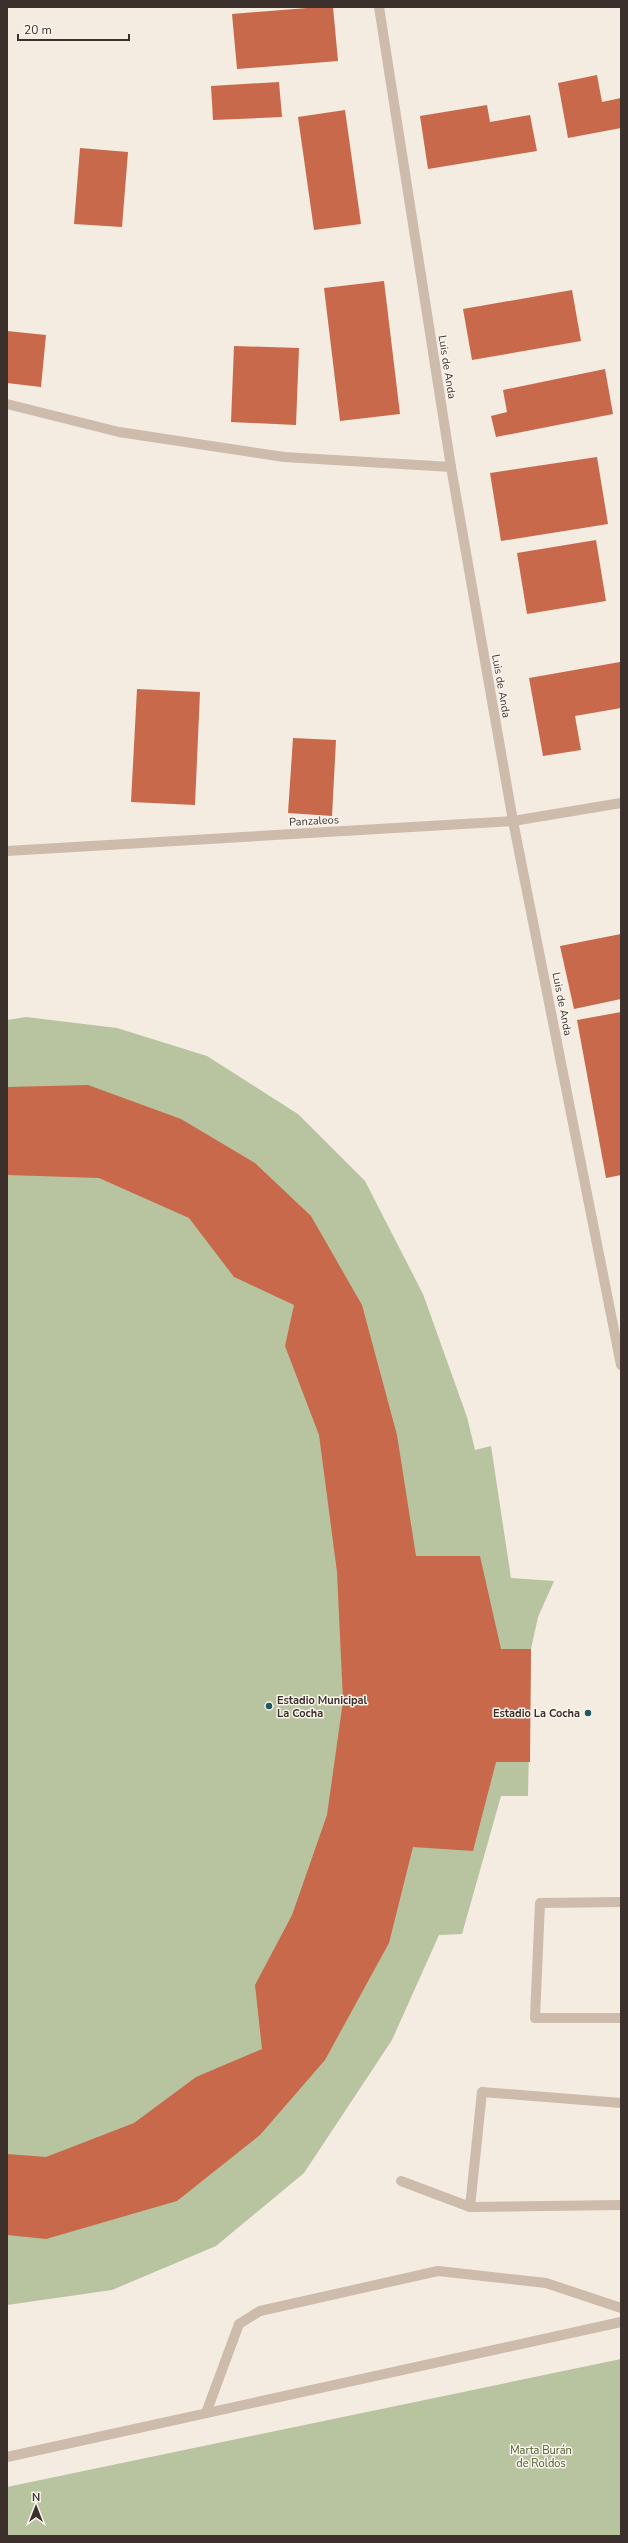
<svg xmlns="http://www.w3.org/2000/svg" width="628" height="2543" font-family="'Nunito Sans',sans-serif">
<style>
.green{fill:#b8c4a0}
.building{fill:#c8694b}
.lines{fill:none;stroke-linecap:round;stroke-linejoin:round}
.service{stroke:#cdbbac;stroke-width:10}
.minor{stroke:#cdbbac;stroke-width:10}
.tertiary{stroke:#cdbbac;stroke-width:10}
.poi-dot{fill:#1f5a5e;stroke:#fbf5ee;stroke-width:1.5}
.labels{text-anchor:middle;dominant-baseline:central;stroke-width:3;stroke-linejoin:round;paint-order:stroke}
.street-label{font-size:11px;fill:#3b302b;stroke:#fbf5ee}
.poi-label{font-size:11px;font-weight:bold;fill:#3b302b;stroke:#fbf5ee;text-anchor:start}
.park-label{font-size:11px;fill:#4a5a2e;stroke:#fbf5ee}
</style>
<rect width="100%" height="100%" fill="#f4ebe1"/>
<g class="green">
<path d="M26,1017L117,1028L207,1056L298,1114L365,1181L423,1294L467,1417L475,1450L491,1446L511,1578L554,1581L538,1617L531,1649L528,1796H501L462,1934L439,1935L392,2040L304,2173L216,2246L112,2290L7,2305V1020Z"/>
<path d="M621,2359V2536H7V2487Z"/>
</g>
<g class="building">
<path d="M320,7H333L338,61L237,69L232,14Z"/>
<path d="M597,75L602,102L621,98V128L568,138L558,83Z"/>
<path d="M279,82L282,117L213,120L211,86Z"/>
<path d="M487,105L490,122L530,115L537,151L428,169L420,116Z"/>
<path d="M345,110L361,224L314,230L298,117Z"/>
<path d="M80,148L128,152L122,227L74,224Z"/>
<path d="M384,281L400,414L340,421L324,288Z"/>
<path d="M572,290L581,341L472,360L463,309Z"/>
<path d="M7,331L46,335L41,387L7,383Z"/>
<path d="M234,346L299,348L296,425L231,422Z"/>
<path d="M605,369L613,414L496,437L491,416L507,412L503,390Z"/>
<path d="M597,457L608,524L501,541L490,473Z"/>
<path d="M596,540L606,601L527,614L517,553Z"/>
<path d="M620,662L621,708L575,716L581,750L543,756L529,678Z"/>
<path d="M137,689L200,692L195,805L131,802Z"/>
<path d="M293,738L336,740L332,816L288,813Z"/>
<path d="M621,934V999L574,1009L560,946Z"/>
<path d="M621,1012V1175L606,1178L577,1020Z"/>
<path d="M88,1085L181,1119L255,1163L311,1216L362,1305L397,1435L416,1556H480L501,1649H531L530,1762H496L473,1851L413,1847L389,1943L325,2060L260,2135L177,2201L46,2239L7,2235V2154L46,2157L134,2123L196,2077L262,2049L255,1985L292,1915L327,1815L343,1701L337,1572L319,1435L285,1346L294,1305L234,1277L189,1218L99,1178L7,1175V1087Z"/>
</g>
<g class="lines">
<g class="service">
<path d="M621,1902L540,1903L535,2018H621"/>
<path d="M401,2181L470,2207L621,2205"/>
<path d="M470,2207L482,2092L621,2103"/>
<path d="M206,2413L239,2324L260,2311L438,2271L546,2283L621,2308"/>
</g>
<g class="minor">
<path d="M379,7L451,467L513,821L621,1365"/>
<path d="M7,404L119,432L284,457L451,467"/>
<path d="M7,2457L621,2322"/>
</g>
<path class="tertiary" d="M7,851L513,821L621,803"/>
</g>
<g class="poi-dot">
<circle cx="269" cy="1706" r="4"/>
<circle cx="588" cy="1713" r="4"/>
</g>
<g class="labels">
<g class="street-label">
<text transform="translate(447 367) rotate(81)">Luis de Anda</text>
<text transform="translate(501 686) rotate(80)">Luis de Anda</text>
<text transform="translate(314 821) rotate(-3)">Panzaleos</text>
<text transform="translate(562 1004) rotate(79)">Luis de Anda</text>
</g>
<g class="poi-label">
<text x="277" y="1700">Estadio Municipal<tspan x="277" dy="13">La Cocha</tspan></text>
<text x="580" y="1713" text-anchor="end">Estadio La Cocha</text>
</g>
<g class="park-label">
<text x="541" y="2450">Marta Burán<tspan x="541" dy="13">de Roldos</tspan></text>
</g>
</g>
<rect width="628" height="2543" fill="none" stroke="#3b302b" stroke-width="16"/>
<g transform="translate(36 2507)" stroke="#fbf5ee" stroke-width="3" paint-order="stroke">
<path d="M0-3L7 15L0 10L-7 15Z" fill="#3b302b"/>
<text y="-6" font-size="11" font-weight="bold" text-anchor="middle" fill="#3b302b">N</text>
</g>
<path d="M18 34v6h111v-6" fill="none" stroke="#3b302b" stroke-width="2"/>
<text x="24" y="34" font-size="12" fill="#3b302b" stroke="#fbf5ee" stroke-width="3" paint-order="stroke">20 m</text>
</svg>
